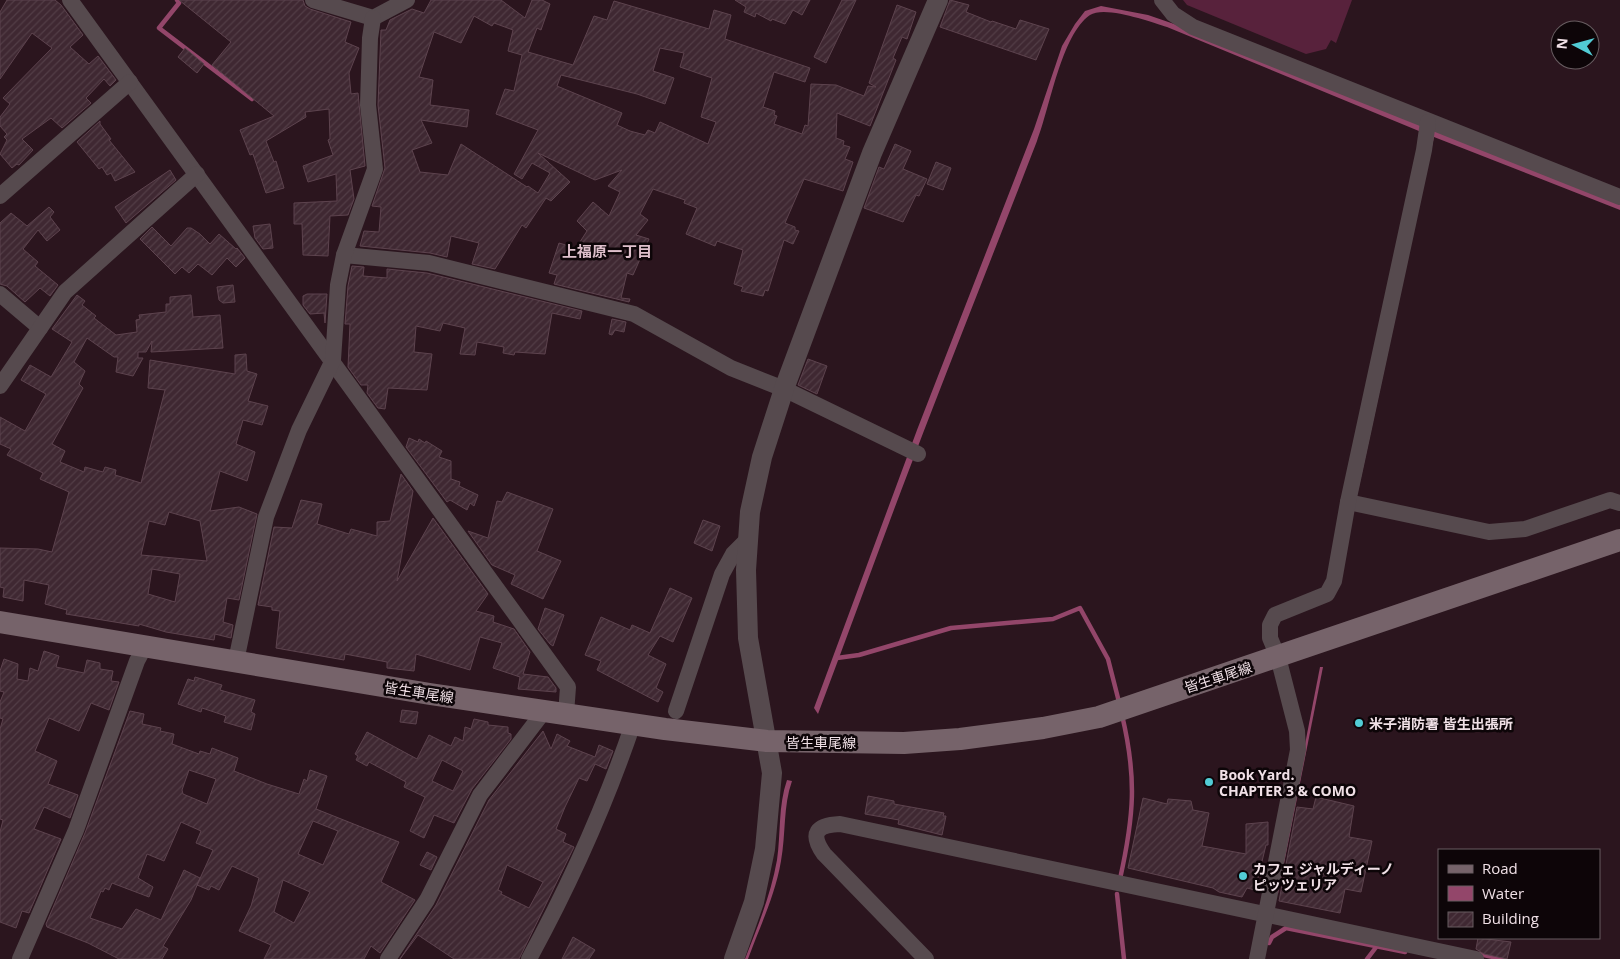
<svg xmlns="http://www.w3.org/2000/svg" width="1620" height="959" font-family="'Open Sans','Noto Sans JP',sans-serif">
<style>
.grass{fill:#58223c}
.water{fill:#93466a}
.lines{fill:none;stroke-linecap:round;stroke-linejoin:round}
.stream{stroke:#93466a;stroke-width:4.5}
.building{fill:url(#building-hatch);stroke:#5d434e;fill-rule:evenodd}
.minor{stroke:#564a4e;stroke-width:16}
.tertiary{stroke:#564a4e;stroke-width:20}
.secondary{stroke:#76636a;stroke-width:22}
.poi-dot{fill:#52ccd5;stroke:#0d0508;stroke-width:2}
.labels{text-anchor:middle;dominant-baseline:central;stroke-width:5;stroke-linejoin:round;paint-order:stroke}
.street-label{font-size:14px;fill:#f0e0e6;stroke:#0d0508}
.poi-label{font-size:14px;font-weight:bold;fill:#f0e0e6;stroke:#0d0508;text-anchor:start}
.neighbourhood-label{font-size:15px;font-weight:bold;fill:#debfcb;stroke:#0d0508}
</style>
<defs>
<pattern id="building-hatch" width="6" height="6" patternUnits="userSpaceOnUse" patternTransform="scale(1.25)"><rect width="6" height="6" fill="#3f2832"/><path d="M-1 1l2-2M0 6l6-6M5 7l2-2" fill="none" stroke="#523d46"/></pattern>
</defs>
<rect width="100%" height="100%" fill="#2b151e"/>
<path class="grass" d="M1183,0H1352L1336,43L1331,40L1326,49L1306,54L1187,5Z"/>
<g class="water">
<path d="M1101,6L1148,15L1177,25L1620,202V210L1434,137L1357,496L1431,136L1167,27C1151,22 1105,5 1090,15C1061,35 1050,108 1037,141C992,258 945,374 901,491C873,565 846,640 818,714L814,708L917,430L1034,129L1062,46L1075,24L1085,11Z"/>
<path d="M1320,667H1323L1278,894H1276Z"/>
<path d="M787,780L792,781C783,806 786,834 781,861C775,896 760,926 748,959H745C758,926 771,894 777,860C781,833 778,806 787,780Z"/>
</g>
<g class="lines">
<g class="stream">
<path d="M177,0L179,3L159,28L252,99"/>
<path d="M837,658L859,655L951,628L1053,619L1080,608L1108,659L1119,702"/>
<path d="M1120,879C1134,816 1137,778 1122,715"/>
<path d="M1117,894L1124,959"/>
<path d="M1269,943L1272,937L1286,928L1405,952"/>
<path d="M1479,954L1502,959"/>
<path d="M1367,959L1377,946"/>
</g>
</g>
<g class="building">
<path d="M7,0H55L61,5L83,35L70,47L89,64L98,56L116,80L110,86L104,79L86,98L91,103L62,128L51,118L22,139L33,150L19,165L17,164L12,168L0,154L7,140L4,137L7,134L0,126V117L10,104L3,98L52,48L32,33L0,79V12Z"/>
<path d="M179,0H303L305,6L310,9L351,22L345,42L359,48L349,73L351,94L358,93L365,166L350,170L354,199L348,215L330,216L328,256L303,255L302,224H294V203L337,201L336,174L308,182L303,166L333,155L328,140L330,139L329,109L305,112L306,117L266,141L274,162L276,161L284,188L266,193L253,154L250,155L240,130L274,116L212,65L231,42Z"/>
<path d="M431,0H501L525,18L532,0H542L550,4L541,30L537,28L528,52L573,65L594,16L607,20L614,1L709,29L714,10L731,15L725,39L810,68L805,82L774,72L763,107L775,111L774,115L777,116L774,124L802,134L805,125L808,126L811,84L836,85L864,96L868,86L876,87L869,83L897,5L916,12L907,39L902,37L893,58L896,60L870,126L837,113L836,138L844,141L843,145L850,147L845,159L853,162L843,191L804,179L785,223L795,227V230L799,231L793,244L784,240L768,291L765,290L763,296L741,291L743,287L734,284L743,250L717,241L715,246L686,234L697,208L684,203L685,200L653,189L640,214L648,220L636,235L649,239L633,275L627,273L621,298L630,299L629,302L554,284L557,275L549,273L559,243L576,248L587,231L577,221L593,202L609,216L620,192L608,186L622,170L595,180L538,153L570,182L551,201L546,198L526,228L522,225L495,269L472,264L479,243L451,236L447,257L430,253L360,246L364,231L379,232L381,207L372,206L385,168L378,105L381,30H386L390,20L412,9L424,13ZM474,16L492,26L494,23L513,30L508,51L522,55L514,91L505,89L496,114L538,130L514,174L522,179L532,163L550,173L538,193L528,186L527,187L461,144L448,175L420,172L412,150L432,143L421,120L467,127L469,110L430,105L433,80L419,77L434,32L461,43ZM660,48L684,53L680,67L712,78L701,117L716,122L708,144L660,122L655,133L648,130L645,135L630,131L617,125L622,113L557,86L561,75L637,94L665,104L674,78L653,71Z"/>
<path d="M735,0H810L802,15L793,10L785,24L772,19L771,21L756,13L755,17L744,12L746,7Z"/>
<path d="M842,0H856L826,63L814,57Z"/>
<path d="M950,0L969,5L966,12L991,22L992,21L1016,29L1020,20L1049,29L1036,60L940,27Z"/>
<path d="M185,48L204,64L197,73L178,57Z"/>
<path d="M100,121V124L111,139L109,140L135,172L115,181L111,173L107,175L102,167L99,169L77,142Z"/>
<path d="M895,144L911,151L903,169L927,179L919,196L916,195L903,222L864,208L879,167L884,169Z"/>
<path d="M936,162L951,168L943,190L927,184Z"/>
<path d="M170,170L176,180L126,223L115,207Z"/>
<path d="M49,207L54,212L50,217L60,230L47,241L38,230L23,249L38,262L35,266L58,285L50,296L40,288L25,302L7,286L0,284V223L11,213L27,226Z"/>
<path d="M270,224L273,248L263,249L255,238L253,226Z"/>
<path d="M152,227L171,246L187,228H191L200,234L210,244L219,234L236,249L237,248L245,258L236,267L227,258L212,275L198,264L189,273L182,267L175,274L140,239Z"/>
<path d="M352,266L364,267L363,276L387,278V269L427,273L582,311L580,319L552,313L545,354L515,352L514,355L503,353L504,347L477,342L475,355L460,354L465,328L443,323L440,331L416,326L414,352L432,354L427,390L388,388L385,409L378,408L367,393L368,385H361L348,367L350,324H345L348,286Z"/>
<path d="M233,285L235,302L223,303L219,300L217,287Z"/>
<path d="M307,294H327L325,323L324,313L310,314L303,305V296Z"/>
<path d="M77,295L85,301L82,305L96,316L94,318L116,335L137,332L136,320L140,319L139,315L166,312V304H170V297L191,295L193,317L220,315L223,348L151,352L152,341L146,352H138V358H143L133,376L116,372L118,357H114L87,338L74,362L85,371L79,384L83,388L52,444L65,451L60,462L84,472L85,467L103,472L105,467L116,470L115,475L141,483L165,390L148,388L150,360L235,374V355L246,354L247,371L257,374L248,401L268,406L262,425L243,420L236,444L255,452L247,481L220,471L210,511L239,507L257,514L239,600L227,598L223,622L233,625L231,638L215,634L214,640L166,632L139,624V626L66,614L67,610L45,604L49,585L24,580L23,601L3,597L4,588L0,587V548L38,549L52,552L69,492L40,479L43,473L7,455L11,449L0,444V417L25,431L46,394L21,380L30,365L51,377L72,342L52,329ZM169,512L200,521L207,561L141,555L149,521L165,525ZM152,569L180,574L175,602L148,594Z"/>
<path d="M612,319L626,322L624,332L615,330L612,335L609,334Z"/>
<path d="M808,359L827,366L817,394L798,385Z"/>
<path d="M409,438L418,442L419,439L425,443L426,441L442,451L439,457L451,461V479L460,482L459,486L478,495L474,506L470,503L467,510L450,500L447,502L406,447Z"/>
<path d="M401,474L413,491L397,581L433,518L488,594L476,611L494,616L493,622L514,629L530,652L523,674L548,677L556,688V692L518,689L520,677L493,668L502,643L480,637L470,670L416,654L414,671L387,668V662L345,654L344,660L276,648L280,611L272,610V607L258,605L274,527L292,528L301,500L322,504L317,524L349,534L351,529L377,536V522L390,521Z"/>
<path d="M507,492L553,509L537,551L561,561L543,599L511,584L515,575L492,565L468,531L488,538L497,501L502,502Z"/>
<path d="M703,520L720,526L712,551L694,543Z"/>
<path d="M670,588L692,598L673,642L660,636L648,655L666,664L656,688L663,692L658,702L597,670L601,661L585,655L601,617L630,630L632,625L650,633Z"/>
<path d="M545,608L564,615L553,646L550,644L538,629Z"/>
<path d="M44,651L59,656L56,667L84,673L87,660L100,663V669L113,671L111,681L119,682L109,710L91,703L79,731L49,718L35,751L57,761L48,784L78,795L70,818L44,807L34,829L61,839L29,913L22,911L16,928L0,922V832L3,820L0,819V729L3,719L0,718V702L4,692L0,691V671L4,659L18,664L17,679L28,681L30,668L38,671Z"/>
<path d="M195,677L222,685L220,690L255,700L251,712L255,714L251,730L224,722L226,716L202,708L201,712L178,704L188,679L194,681Z"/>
<path d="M402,710L418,712L416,724L400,722Z"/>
<path d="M130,711L144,714L142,724L161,728L160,731L174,734L172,744L199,754L200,751L210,754L212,748L238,758L234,771L267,784L299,794L304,779L307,781L310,770L327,776L316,809L399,842L381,882L415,900L380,953L371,946L364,959H264L271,945L239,931L251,906L259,878L232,866L219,890L211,886L209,890L197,885L213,850L196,843L201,831L181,822L164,861L147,854L138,878L153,887L149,897L112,883L109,890L105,888L103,892L101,891L90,918L122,929L136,909L161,920L184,870L200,878L191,900L163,946L168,949L162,959H119L88,943L47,927L46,924L85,833ZM189,770L216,779L207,804L183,794L182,790ZM313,821L338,831L323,865L298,854ZM283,880L310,892L294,923L274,912Z"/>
<path d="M474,719L488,722V725L508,727V733L511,734V739L472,789L454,823L434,815L424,838L410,831L425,797L404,787L406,782L369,762L367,766L356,760L358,756L355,754L367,732L417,759L429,735L451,746L455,737L463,741L465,727L471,729ZM442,760L463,771L453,791L432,781Z"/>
<path d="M543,731L551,749L557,734L570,741L567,746L595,757L599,745L613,751L606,769L595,764L587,781L579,778L565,807L556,829L566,834L563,842L574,847L519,959H454L418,935L400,959L436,905L489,800ZM507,865L543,882L529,908L501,894L502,892L498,890Z"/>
<path d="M868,796L894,801V804L944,813L943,816H946L942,835L898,824L899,820L865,814Z"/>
<path d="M1316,797L1354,806L1349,837L1372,841L1361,892L1345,889L1340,913L1279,901L1297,807L1313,809Z"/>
<path d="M1143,798L1167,804L1168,799L1191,801L1193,810L1209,813L1202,846L1246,854V824L1268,822V845H1266L1255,890L1247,888L1242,897L1219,892L1213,888L1128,868Z"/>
<path d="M427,852L437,857L431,870L420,865Z"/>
<path d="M573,937L595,950L589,959H562Z"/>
<path d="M1478,938L1511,942L1507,959L1484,954L1476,949Z"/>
</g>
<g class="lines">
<g class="minor">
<path d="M70,0L568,687L566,714"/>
<path d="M313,0L373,18L407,0"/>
<path d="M1162,0L1173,14L1193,27L1620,197"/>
<path d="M0,196L130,82"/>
<path d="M344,255L429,263L634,314L731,368L784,389L918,454"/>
<path d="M0,294L40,328"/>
<path d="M0,386L65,292L197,174"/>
<path d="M1348,502L1489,532L1525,529L1610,500L1620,503"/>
<path d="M236,661L266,517L299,430L333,360L338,285L344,255L375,169L368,105L370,38L373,18"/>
<path d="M676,711L722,574L733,554L748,539"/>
<path d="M20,959L76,830L137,661L145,646"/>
<path d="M388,959L427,900L480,795L545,710"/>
<path d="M529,959C570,884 605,806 633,724"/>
<path d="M926,959L824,854C809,833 817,825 840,824L1476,959"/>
<path d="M1257,959L1298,750L1297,731L1278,657L1270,638V625L1275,615L1327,594L1334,581L1348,502L1424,150L1428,122"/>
</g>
<path class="tertiary" d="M734,959L754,902L765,849L772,773L748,638L746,570L750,512L762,457L784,389L872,153L938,0"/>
<path class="secondary" d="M0,622L430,694L665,729L767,741L904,743L960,739L1043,728L1099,717L1620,540"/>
</g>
<g class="poi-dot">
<circle cx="1359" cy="723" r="5"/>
<circle cx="1209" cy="782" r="5"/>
<circle cx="1243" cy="876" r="5"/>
</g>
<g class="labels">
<g class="street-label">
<text transform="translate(1218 677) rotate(-18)">皆生車尾線</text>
<text transform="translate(419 692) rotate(9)">皆生車尾線</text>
<text x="821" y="742">皆生車尾線</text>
</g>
<g class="poi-label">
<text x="1369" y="723">米子消防署 皆生出張所</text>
<text x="1219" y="774">Book Yard.<tspan x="1219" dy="16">CHAPTER 3 &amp; COMO</tspan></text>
<text x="1253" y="868">カフェ ジャルディーノ<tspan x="1253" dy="16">ピッツェリア</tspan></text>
</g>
<g class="neighbourhood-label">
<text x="607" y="251">上福原一丁目</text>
</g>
</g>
<rect x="1438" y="849" width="162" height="90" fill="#0d0508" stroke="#685d61"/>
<rect x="1448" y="865" width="25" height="8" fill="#76636a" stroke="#685d61"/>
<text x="1482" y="874" font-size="15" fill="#f0e0e6">Road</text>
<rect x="1448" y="886" width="25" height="15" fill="#93466a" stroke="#685d61"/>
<text x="1482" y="899" font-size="15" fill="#f0e0e6">Water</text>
<rect x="1448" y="912" width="25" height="15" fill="url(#building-hatch)" stroke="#685d61"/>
<text x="1482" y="924" font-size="15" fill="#f0e0e6">Building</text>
<g transform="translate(1575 45) rotate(276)"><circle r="24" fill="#0d0508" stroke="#685d61"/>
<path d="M0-4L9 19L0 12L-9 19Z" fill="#52ccd5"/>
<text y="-8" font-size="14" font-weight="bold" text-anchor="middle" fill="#f0e0e6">N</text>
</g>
</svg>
